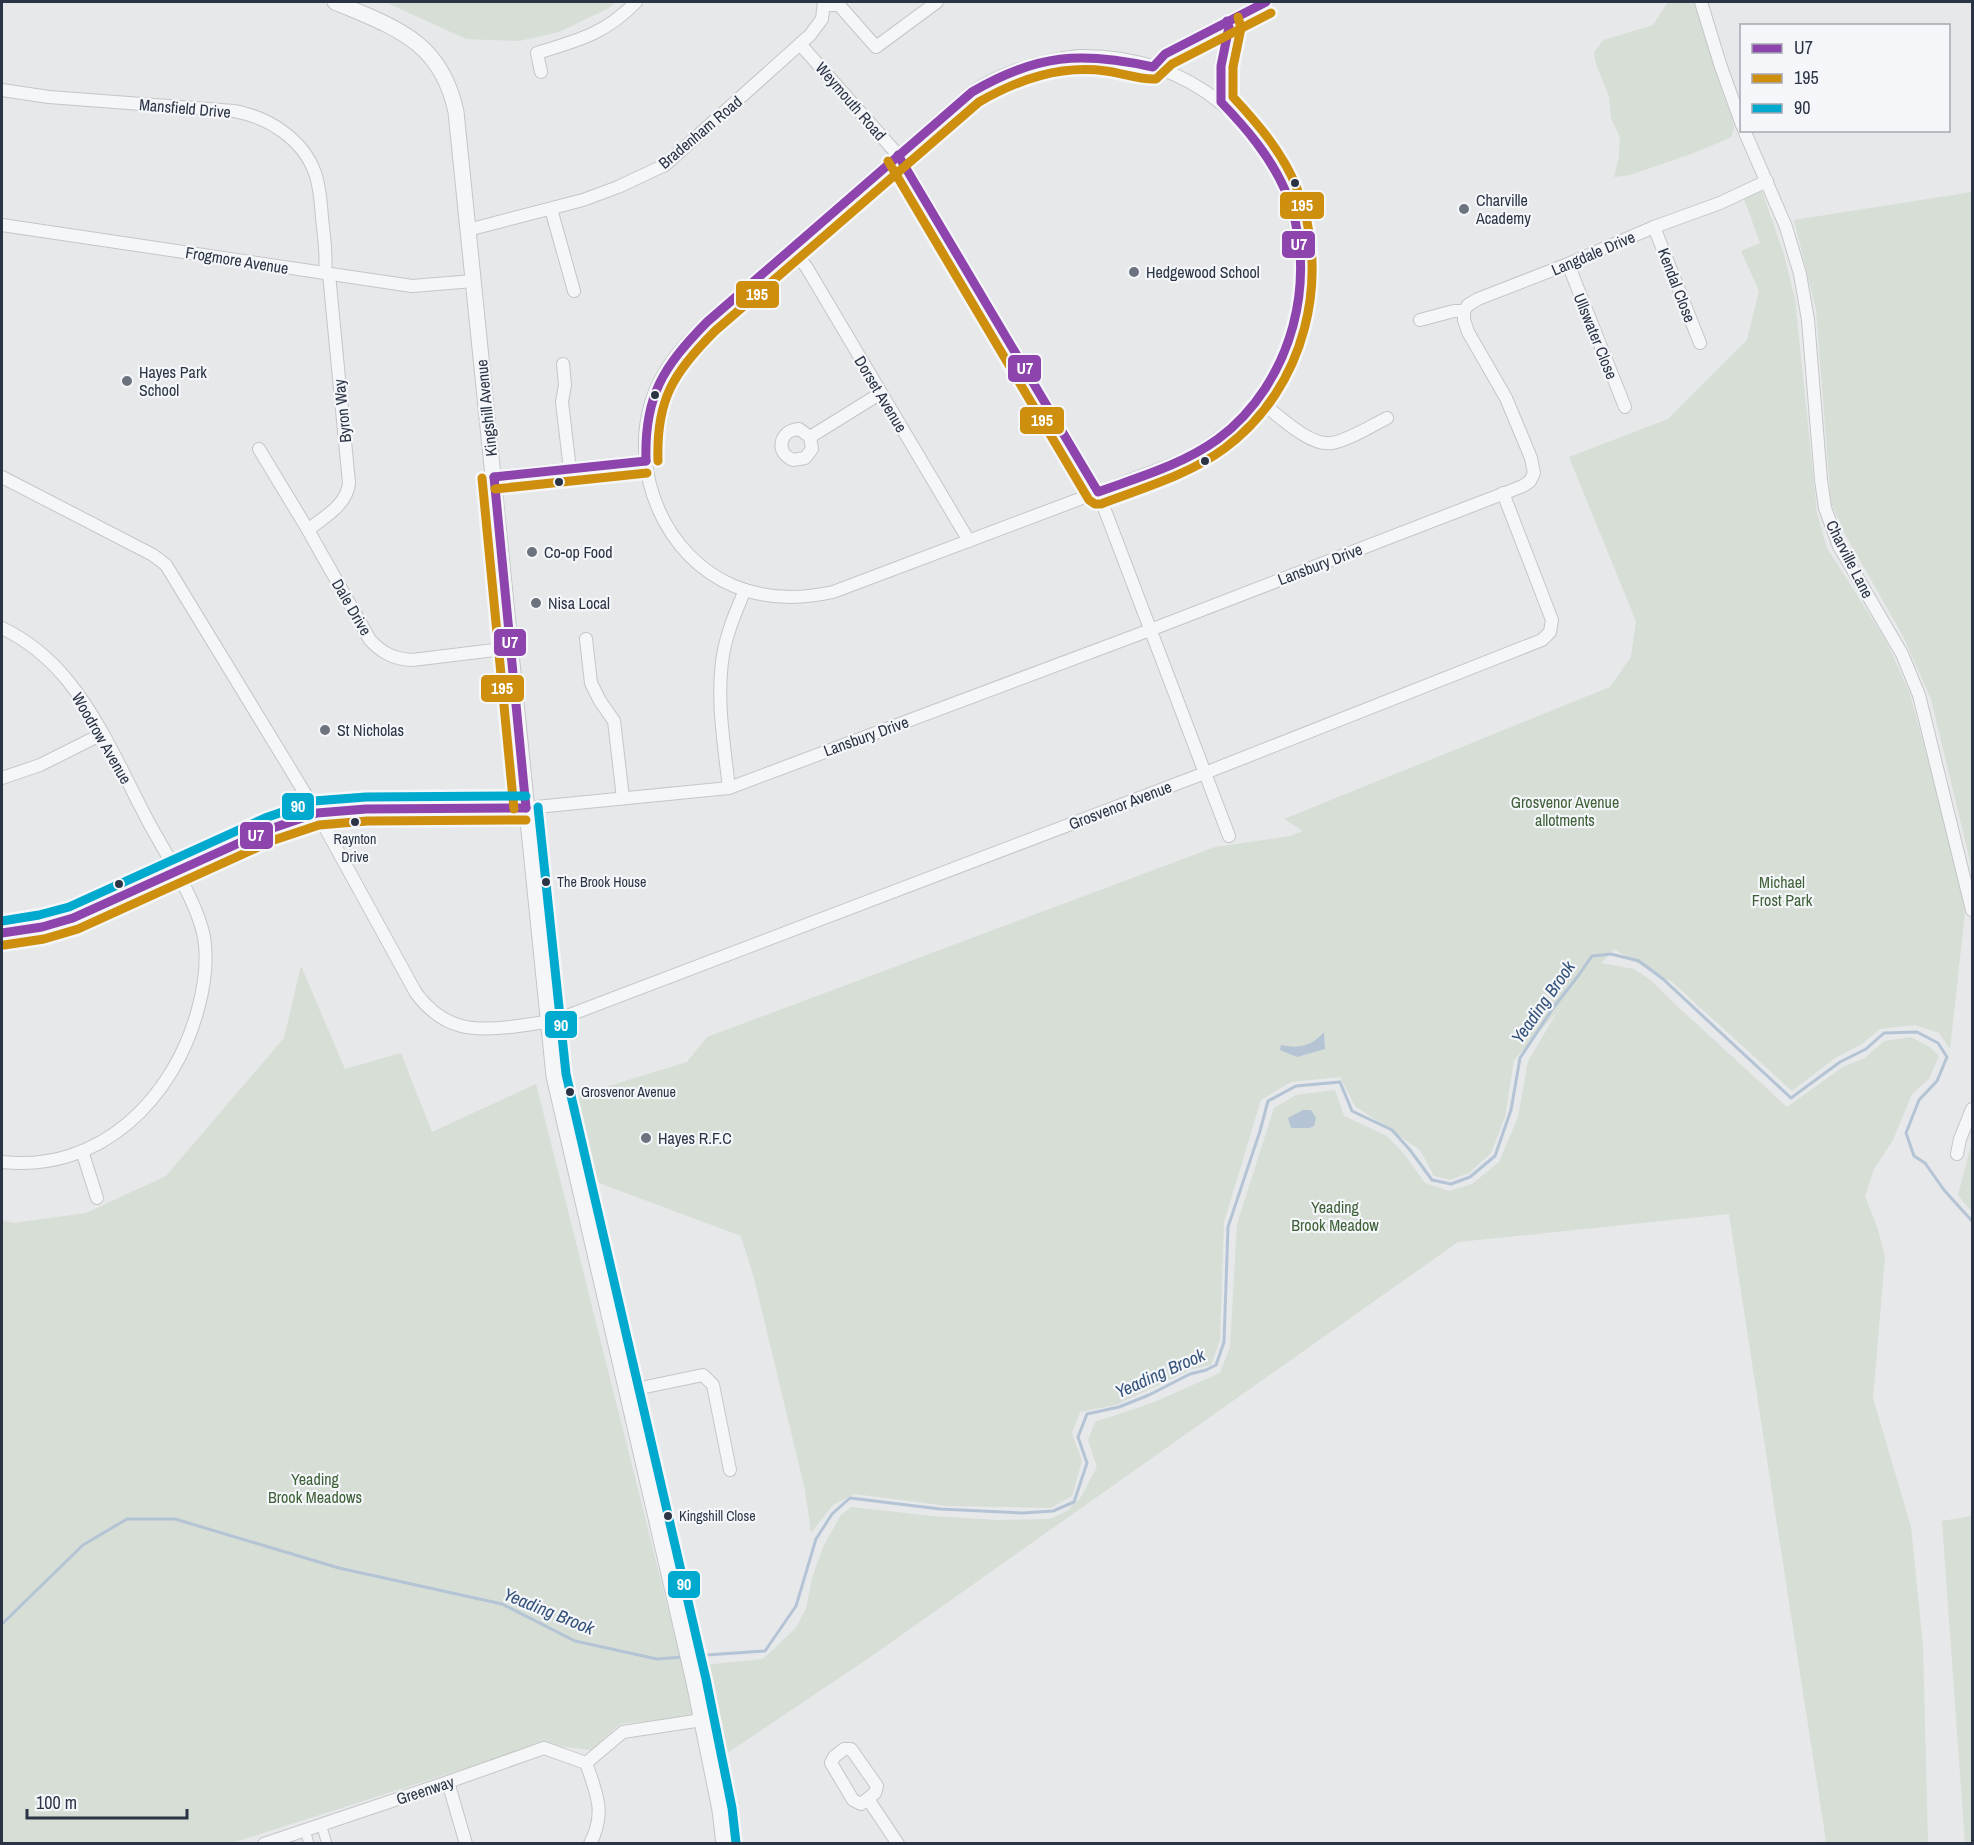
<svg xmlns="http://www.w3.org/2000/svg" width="1974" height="1845" font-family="'Archivo Narrow',sans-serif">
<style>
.green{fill:#d6ded6}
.water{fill:#b4c4d5}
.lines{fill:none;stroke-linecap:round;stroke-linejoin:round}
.stream{stroke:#b4c4d5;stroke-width:3}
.pedestrian-casing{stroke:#c4c6c8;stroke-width:11}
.minor-casing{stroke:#c4c6c8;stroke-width:14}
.tertiary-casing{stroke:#c4c6c8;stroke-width:17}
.pedestrian{stroke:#f5f6f7;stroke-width:9}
.minor{stroke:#f5f6f7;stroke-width:12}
.tertiary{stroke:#f5f6f7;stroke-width:15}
.bus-1-casing{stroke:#f4f6f9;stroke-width:14}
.bus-2-casing{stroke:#f4f6f9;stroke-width:14}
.bus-3-casing{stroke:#f4f6f9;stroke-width:14}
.bus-1{stroke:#8e44ad;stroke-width:9}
.bus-2{stroke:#ce8f0e;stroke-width:9}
.bus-3{stroke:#00a9ce;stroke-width:9}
.bus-dot{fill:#2b3445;stroke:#f4f6f9;stroke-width:2}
.poi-dot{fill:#6c737f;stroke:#f4f6f9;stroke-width:2}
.labels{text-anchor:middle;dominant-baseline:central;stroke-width:4.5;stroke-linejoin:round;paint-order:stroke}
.bus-label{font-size:14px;fill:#2b3445;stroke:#f4f6f9;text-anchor:start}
.street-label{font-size:16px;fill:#2b3445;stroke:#f4f6f9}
.poi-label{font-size:16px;fill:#2b3445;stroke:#f4f6f9;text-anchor:start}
.park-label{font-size:16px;fill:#3f6138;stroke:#f4f6f9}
.water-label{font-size:18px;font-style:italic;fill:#34527a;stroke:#f4f6f9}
.line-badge{stroke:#f4f6f9;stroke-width:2}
.badge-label{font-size:16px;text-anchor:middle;font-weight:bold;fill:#fff}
</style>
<rect width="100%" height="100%" fill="#e6e8ea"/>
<g class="green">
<path d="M385,2H615L609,8L559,32L519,41L466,39Z"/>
<path d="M1668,2H1694L1723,95L1731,115L1734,128L1733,132L1731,137L1725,140L1691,154L1630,175L1614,177L1619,157L1620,137L1611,118L1609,96L1595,61L1594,52L1604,40L1653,25Z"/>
<path d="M1762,191L1784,255L1795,299L1817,513L1827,548L1885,639L1909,691L1944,818L1957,853L1965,913L1950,1049L1939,1033L1915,1025L1880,1029L1862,1044L1835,1058L1792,1091L1671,981L1663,979L1614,949L1601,963L1634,969L1652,981L1676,1005L1787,1107L1843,1067L1865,1058L1884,1041L1911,1037L1930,1047L1939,1056L1929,1079L1912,1094L1893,1140L1874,1169L1865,1196L1878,1230L1885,1257L1873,1398L1911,1527L1923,1646L1928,1843H1815L1826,1841L1729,1214L1458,1242L866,1660L723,1756L703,1665L763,1659L795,1629L806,1609L812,1578L823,1547L840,1516L851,1507L932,1516L998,1520L1050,1519L1067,1511L1081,1497L1097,1467L1088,1440L1095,1422L1152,1403L1220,1373L1230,1347L1237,1224L1274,1108L1296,1095L1335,1090L1344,1116L1387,1136L1405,1155L1425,1183L1449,1191L1472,1184L1499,1162L1518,1117L1528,1061L1556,1014L1584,982L1514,1060L1505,1117L1491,1153L1469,1173L1450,1180L1434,1176L1420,1150L1355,1106L1340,1077L1291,1082L1261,1100L1224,1222L1220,1340L1211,1365L1192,1369L1116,1405L1080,1412L1072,1433L1082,1461L1072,1496L1051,1508L948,1506L854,1494L833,1505L811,1533L805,1490L754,1278L741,1236L591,1180L573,1097L687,1062L707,1037L1215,847L1290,836L1303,831L1284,819L1610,687L1631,657L1636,621L1569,457L1668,419L1747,340L1759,291L1741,251L1760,243L1744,199Z"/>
<path d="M1972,192V869L1931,699L1903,636L1845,534L1831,503L1816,309L1794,220Z"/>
<path d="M301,966L345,1069L401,1053L432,1132L536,1084L695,1716L620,1724L591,1750L541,1744L232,1843H2V1220L13,1223L86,1213L166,1176L284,1038Z"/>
<path d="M1972,1142V1212L1958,1195Z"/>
<path d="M1972,1516V1843L1965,1844L1942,1521Z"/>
</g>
<g class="water">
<path d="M1324,1032L1325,1049L1297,1057L1280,1050L1281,1045C1299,1049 1312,1046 1324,1032Z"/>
<path d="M1303,1110H1311L1316,1118L1314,1126L1309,1128H1291L1288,1118Z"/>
</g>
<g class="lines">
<g class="stream">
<path d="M2,1624L83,1545L127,1519H175L339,1568L502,1604L575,1641L657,1659L683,1657"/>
<path d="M692,1656L765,1651L796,1606L816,1539L832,1514L850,1498L940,1509L1023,1513L1053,1511L1074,1502L1087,1463L1078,1437L1087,1414L1119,1407L1149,1395L1190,1374L1206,1370L1216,1365L1224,1342L1228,1227L1260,1131L1268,1101L1296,1086L1340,1082L1352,1111L1392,1130L1410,1150L1432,1180L1451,1184L1470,1177L1495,1156L1511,1110L1520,1058L1553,1008L1578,976L1592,956L1611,954L1639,961L1663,979L1791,1098L1840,1062L1866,1049L1884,1033L1917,1032L1938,1043L1947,1057L1937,1081L1919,1100L1906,1133L1914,1156L1925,1163L1944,1190L1972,1221"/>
</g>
<g class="pedestrian-casing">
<g id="pedestrian">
<path d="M321,1824L327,1844"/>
<path d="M305,1830L309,1844"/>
</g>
</g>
<g class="minor-casing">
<g id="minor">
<path d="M1701,2L1721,67L1742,125"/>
<path d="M825,5H839L876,47L937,2"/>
<path d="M800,44L898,155L1098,492L1229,836"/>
<path d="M1079,56C1309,53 1388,356 1183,460L833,592C801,599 765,599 734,586C665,557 630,473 651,403C661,369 683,346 707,322L972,92C1005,71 1040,60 1079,56Z"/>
<path d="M1153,67L1165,54L1266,2"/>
<path d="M541,72L537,53C579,40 605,34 636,2"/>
<path d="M2,90L49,97L234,111C268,117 303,139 315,173C320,187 321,203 322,218C324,237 327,255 325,273"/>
<path d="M1221,102V66L1229,27L1227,21"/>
<path d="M1744,130L1786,227L1800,274L1808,320L1821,480L1825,508L1839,546L1902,654L1919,695L1972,910"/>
<path d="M551,209L574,291"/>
<path d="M2,225L412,286L473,281"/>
<path d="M1654,227L1700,343"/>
<path d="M468,230L583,200L618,187L665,165L810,35L822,19L824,2"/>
<path d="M792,248L807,268L969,541"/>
<path d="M1568,264L1625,407"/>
<path d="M1420,320L1454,311H1464L1468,305L1478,299L1568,264L1654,227L1720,203L1767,181"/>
<path d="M563,364L565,385L562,402L570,470"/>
<path d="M1258,400C1276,413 1309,447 1332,443C1349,440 1371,426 1387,418"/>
<path d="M810,437L799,429C779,430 775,453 793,460L805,458L812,449L810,437L881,393"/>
<path d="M259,449L308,530L370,640C382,653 394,659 412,660L511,648"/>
<path d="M2,477L153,555L166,565L317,813L416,993C444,1031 475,1032 518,1026C534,1024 549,1022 564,1017L1205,773L1542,640L1550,632L1552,620L1503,493"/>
<path d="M494,477L646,461"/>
<path d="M308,530C324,517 347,505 349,483L329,274"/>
<path d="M2,628C27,640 50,659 68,681C102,723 124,776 149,823C167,856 197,901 204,937C208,961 204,987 198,1009C174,1099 100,1173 2,1162"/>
<path d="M586,639L591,683L600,701L614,721L623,798"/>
<path d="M2,778L40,765L102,734"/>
<path d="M729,788C724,744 716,699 723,655C727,632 736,611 745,590"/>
<path d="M526,808L729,788L1150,630L1523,486L1530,481L1534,473L1531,458L1506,398L1468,332L1464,320V311"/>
<path d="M82,1151L97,1198"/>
<path d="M1957,1154L1960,1139L1972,1109"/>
<path d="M626,1391L703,1375L713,1385L730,1470"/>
<path d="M844,1749H851L877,1786L875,1793L861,1804L853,1800L831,1763L834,1757Z"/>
<path d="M586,1763L623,1732L702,1720"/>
<path d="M586,1763C597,1794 606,1813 590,1844"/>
<path d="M448,1782L466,1844"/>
<path d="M868,1799L898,1844"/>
<path d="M264,1844L448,1782L544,1748L586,1763"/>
</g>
</g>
<g class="tertiary-casing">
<g id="tertiary">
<path d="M335,2C396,28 441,41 456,112L554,1076L694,1682L720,1810L724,1844"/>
<path d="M2,933L42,927L73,918L270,829L317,813L366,809L526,808"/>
</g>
</g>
<use href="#pedestrian" class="pedestrian"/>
<use href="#minor" class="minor"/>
<use href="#tertiary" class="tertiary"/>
<g class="bus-1-casing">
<g id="bus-1">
<path d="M898,155L1098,492C1139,477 1182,465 1218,439C1293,383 1321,275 1285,190C1270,156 1246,128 1221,102V66L1229,27L1227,21"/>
<path d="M646,461C644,396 663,367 707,322L972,92C1037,54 1081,51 1153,67L1165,54L1266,2"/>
<path d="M494,477L526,808"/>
<path d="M494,477L646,461"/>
<path d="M2,933L42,927L73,918L270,829L317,813L366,809L526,808"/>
</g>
</g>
<g class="bus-2-casing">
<g id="bus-2">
<path d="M888,161L1089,500L1095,504H1101C1143,488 1189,475 1225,448C1305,389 1333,276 1296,186C1282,152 1258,124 1233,97V67L1241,28L1238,17"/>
<path d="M658,461C656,400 673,373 715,331L979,102C1019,79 1060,65 1106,71C1122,73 1140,80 1156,79L1172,64L1271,13"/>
<path d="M482,478L514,809"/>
<path d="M495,489L647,473"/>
<path d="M4,945L44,939L78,929L274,840L319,825L367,821L526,820"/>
</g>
</g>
<g class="bus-3-casing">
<g id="bus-3">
<path d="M538,807L566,1074L706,1679L732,1808L736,1843"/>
<path d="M2,921L39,915L69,907L265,818L314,801L366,797L526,796"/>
</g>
</g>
<use href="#bus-1" class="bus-1"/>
<use href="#bus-2" class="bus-2"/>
<use href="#bus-3" class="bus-3"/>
</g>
<g class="bus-dot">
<circle cx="1295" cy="183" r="5"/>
<circle cx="655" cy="395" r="5"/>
<circle cx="1205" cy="461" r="5"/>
<circle cx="559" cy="482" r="5"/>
<circle cx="355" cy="822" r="5"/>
<circle cx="546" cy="882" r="5"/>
<circle cx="119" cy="884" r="5"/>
<circle cx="570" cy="1092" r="5"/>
<circle cx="668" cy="1516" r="5"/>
</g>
<g class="poi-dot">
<circle cx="1464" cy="209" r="6"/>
<circle cx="1134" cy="272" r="6"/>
<circle cx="127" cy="381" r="6"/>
<circle cx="532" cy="552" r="6"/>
<circle cx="536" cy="603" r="6"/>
<circle cx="325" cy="730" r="6"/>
<circle cx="646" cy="1138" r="6"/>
</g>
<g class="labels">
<g class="bus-label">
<text x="355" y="839" text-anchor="middle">Raynton<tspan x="355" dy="18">Drive</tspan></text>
<text x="557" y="882">The Brook House</text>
<text x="581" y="1092">Grosvenor Avenue</text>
<text x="679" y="1516">Kingshill Close</text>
</g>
<g class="street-label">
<text transform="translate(851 101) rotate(49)">Weymouth Road</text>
<text transform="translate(185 108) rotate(5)">Mansfield Drive</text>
<text transform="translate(700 132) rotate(-40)">Bradenham Road</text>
<text transform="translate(1593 253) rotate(-23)">Langdale Drive</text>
<text transform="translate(237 260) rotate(9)">Frogmore Avenue</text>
<text transform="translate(1677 285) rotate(69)">Kendal Close</text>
<text transform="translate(1596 336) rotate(68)">Ullswater Close</text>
<text transform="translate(881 394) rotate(59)">Dorset Avenue</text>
<text transform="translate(486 408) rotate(-96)">Kingshill Avenue</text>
<text transform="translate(342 411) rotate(-96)">Byron Way</text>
<text transform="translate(1850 559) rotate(63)">Charville Lane</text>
<text transform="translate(1320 564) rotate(-21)">Lansbury Drive</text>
<text transform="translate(352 607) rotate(60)">Dale Drive</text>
<text transform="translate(866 736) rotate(-20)">Lansbury Drive</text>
<text transform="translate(102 738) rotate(60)">Woodrow Avenue</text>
<text transform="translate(1120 805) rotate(-21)">Grosvenor Avenue</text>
<text transform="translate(425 1790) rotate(-18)">Greenway</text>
</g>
<g class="poi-label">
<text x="1476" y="200">Charville<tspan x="1476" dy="18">Academy</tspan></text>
<text x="1146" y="272">Hedgewood School</text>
<text x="139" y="372">Hayes Park<tspan x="139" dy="18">School</tspan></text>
<text x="544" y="552">Co-op Food</text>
<text x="548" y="603">Nisa Local</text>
<text x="337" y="730">St Nicholas</text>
<text x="658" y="1138">Hayes R.F.C</text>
</g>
<g class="park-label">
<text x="1565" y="802">Grosvenor Avenue<tspan x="1565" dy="18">allotments</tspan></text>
<text x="1782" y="882">Michael<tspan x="1782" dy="18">Frost Park</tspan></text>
<text x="1335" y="1207">Yeading<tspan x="1335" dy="18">Brook Meadow</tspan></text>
<text x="315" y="1479">Yeading<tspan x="315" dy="18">Brook Meadows</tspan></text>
</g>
<g class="water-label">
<text transform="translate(1543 1002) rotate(-55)">Yeading Brook</text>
<text transform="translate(1160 1373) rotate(-24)">Yeading Brook</text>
<text transform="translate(549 1611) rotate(22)">Yeading Brook</text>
</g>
</g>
<g class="line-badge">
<rect x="1279" y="191" width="46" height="29" rx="6" fill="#ce8f0e"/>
<rect x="1281" y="230" width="35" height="29" rx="6" fill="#8e44ad"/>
<rect x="735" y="280" width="45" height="29" rx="6" fill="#ce8f0e"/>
<rect x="1007" y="354" width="35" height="29" rx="6" fill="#8e44ad"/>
<rect x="1019" y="406" width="46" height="29" rx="6" fill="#ce8f0e"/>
<rect x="493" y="628" width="34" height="29" rx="6" fill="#8e44ad"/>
<rect x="480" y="674" width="45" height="29" rx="6" fill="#ce8f0e"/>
<rect x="281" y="792" width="34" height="29" rx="6" fill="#00a9ce"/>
<rect x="239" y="821" width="35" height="29" rx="6" fill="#8e44ad"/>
<rect x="544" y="1010" width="34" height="29" rx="6" fill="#00a9ce"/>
<rect x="667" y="1570" width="34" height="29" rx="6" fill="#00a9ce"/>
</g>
<g class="badge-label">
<text x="1302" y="211">195</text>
<text x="1299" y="250">U7</text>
<text x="757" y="300">195</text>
<text x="1025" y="374">U7</text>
<text x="1042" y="426">195</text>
<text x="510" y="648">U7</text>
<text x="502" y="694">195</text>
<text x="298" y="812">90</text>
<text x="256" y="841">U7</text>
<text x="561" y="1031">90</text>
<text x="684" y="1590">90</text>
</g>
<rect width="1974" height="1845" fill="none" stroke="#2b3445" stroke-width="6"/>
<rect x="1740" y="24" width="210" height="108" fill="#f4f6f9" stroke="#a4a8b1" stroke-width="1.5"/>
<rect x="1752" y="44" width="30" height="9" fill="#8e44ad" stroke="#a4a8b1" stroke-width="1.5"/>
<text x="1794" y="54" font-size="18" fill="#2b3445">U7</text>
<rect x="1752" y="74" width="30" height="9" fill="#ce8f0e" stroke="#a4a8b1" stroke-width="1.5"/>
<text x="1794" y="84" font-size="18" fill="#2b3445">195</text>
<rect x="1752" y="104" width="30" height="9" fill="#00a9ce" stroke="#a4a8b1" stroke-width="1.5"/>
<text x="1794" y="114" font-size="18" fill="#2b3445">90</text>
<path d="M27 1809v9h160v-9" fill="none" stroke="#2b3445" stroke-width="3"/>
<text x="36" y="1809" font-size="18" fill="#2b3445" stroke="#f4f6f9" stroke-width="4.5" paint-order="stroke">100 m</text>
</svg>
